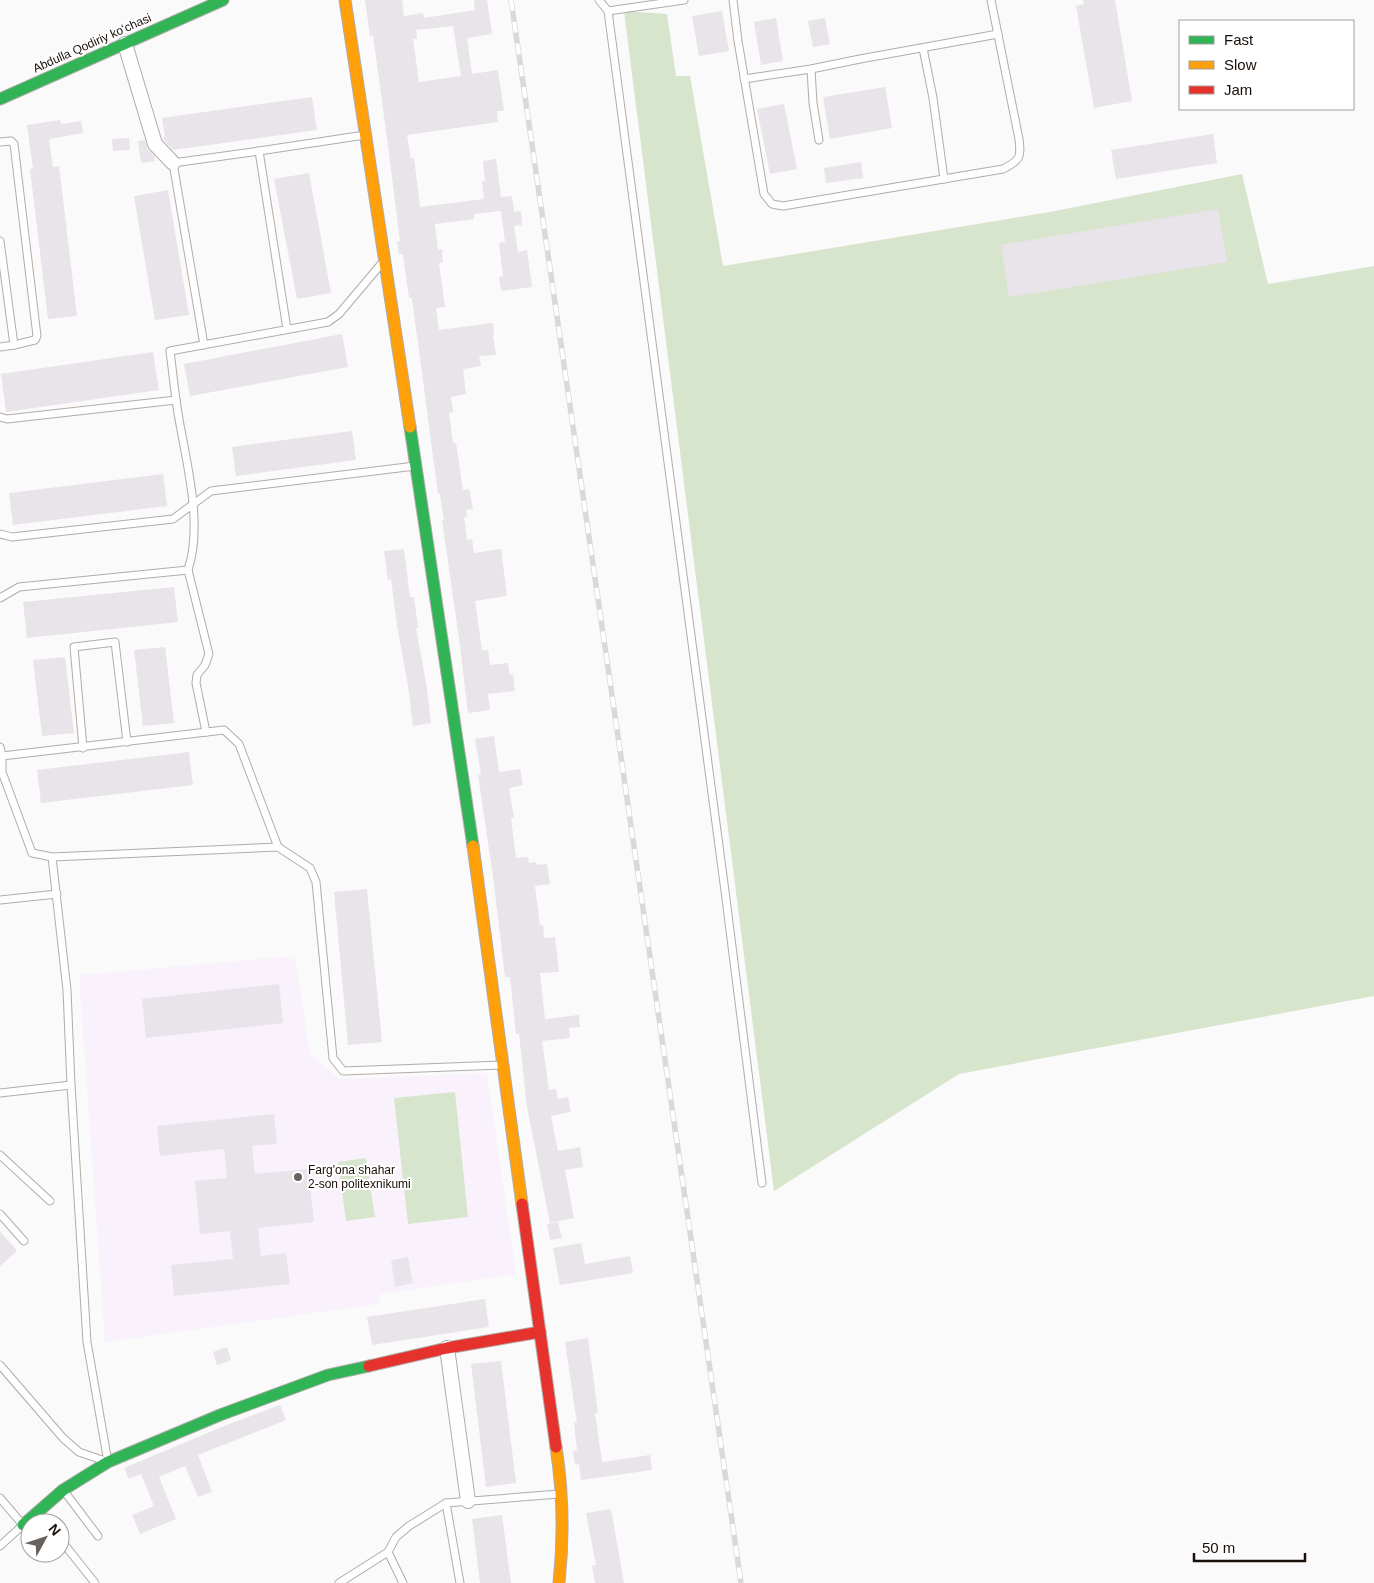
<svg xmlns="http://www.w3.org/2000/svg" width="1374" height="1583" font-family="Arial,sans-serif">
<style>
.education{fill:#f9f2fc}
.green{fill:#d7e5cd}
.building{fill:#e9e3ea;fill-rule:evenodd}
.lines{fill:none;stroke-linecap:round;stroke-linejoin:round}
.lane-casing{stroke:#b2aca9;stroke-width:9}
.street-casing{stroke:#b2aca9;stroke-width:16}
.fast-casing{stroke:#b2aca9;stroke-width:13}
.slow-casing{stroke:#b2aca9;stroke-width:13}
.jam-casing{stroke:#b2aca9;stroke-width:13}
.lane{stroke:#fefefe;stroke-width:7}
.street{stroke:#fefefe;stroke-width:14}
.fast{stroke:#30b455;stroke-width:11}
.slow{stroke:#ff9f0a;stroke-width:11}
.jam{stroke:#e5322d;stroke-width:11}
.rail-casing{stroke:#dad9d8;stroke-width:5.5}
.rail{stroke:#fff;stroke-width:4;stroke-dasharray:11;stroke-linecap:butt}
.poi-dot{fill:#68615d;stroke:#fff;stroke-width:2}
.labels{text-anchor:middle;dominant-baseline:central;stroke-width:4;stroke-linejoin:round;paint-order:stroke}
.street-label{font-size:12px;fill:#1a0f08;stroke:#fff}
.poi-label{font-size:12px;fill:#1a0f08;stroke:#fff;text-anchor:start}
</style>
<rect width="100%" height="100%" fill="#fafafa"/>
<path class="education" d="M295,956L310,1054L339,1079L487,1073L516,1274L381,1294L378,1304L105,1342L79,975Z"/>
<g class="green">
<path d="M624,11L667,14L676,76H690L723,266L1050,212L1242,174L1268,284L1374,266V996L959,1074L774,1191Z"/>
<path d="M455,1092L468,1217L408,1224L394,1098Z"/>
<path d="M366,1158L375,1217L346,1221L338,1162Z"/>
</g>
<g class="building">
<path d="M365,0H402L404,16L423,13L424,18L475,10L474,0H487L492,34L467,38L472,74L498,70L504,111H497L498,122L407,135L411,159L414,158L420,207L484,199L482,181H485L483,161L496,159L501,197L512,196L514,212L521,211L522,225L514,226L518,252L527,250L532,287L501,291L499,277L503,276L499,243L505,242L501,211L474,214V219L435,224L438,250L442,249L443,262L439,263L445,307L436,308L439,330L493,323L494,336H493L496,355L479,356L481,366L463,369L466,394L451,397L453,412L449,413L453,443H456L463,490L469,489L473,509L466,510L467,517H464L467,540L472,539L474,553L501,549L507,596L475,601L482,650H488L490,665L508,663L510,675L513,674L515,691L488,694L490,710L468,713L460,646L442,520H444L440,494H438L412,298H409L403,254H399L397,241H400L390,161L373,35L370,36ZM453,26L461,76L419,82L413,39H417L416,30Z"/>
<path d="M1083,0H1115L1132,101L1094,108L1076,6L1084,4Z"/>
<path d="M722,11L729,51L699,56L692,16Z"/>
<path d="M776,18L783,61L761,65L754,22Z"/>
<path d="M825,18L830,44L813,47L808,21Z"/>
<path d="M885,87L892,128L830,139L823,97Z"/>
<path d="M312,97L317,130L173,150L162,138L165,137L162,118Z"/>
<path d="M784,104L797,169L770,174L757,109Z"/>
<path d="M60,120L61,124L81,121L83,133L49,139L53,167L59,166L77,316L48,319L30,169H33L27,125Z"/>
<path d="M1213,134L1217,163L1116,179L1111,150Z"/>
<path d="M129,138L130,150L113,151L112,139Z"/>
<path d="M145,140L148,150L154,155L155,161L141,163L138,141Z"/>
<path d="M861,162L863,178L826,183L824,168Z"/>
<path d="M309,173L331,293L297,299L274,179Z"/>
<path d="M168,190L189,315L155,320L134,196Z"/>
<path d="M1218,209L1227,262L1009,297L1001,245Z"/>
<path d="M342,334L348,367L190,396L184,364Z"/>
<path d="M153,352L159,390L6,412L1,374Z"/>
<path d="M352,431L356,460L236,476L232,447Z"/>
<path d="M163,474L167,506L13,525L9,493Z"/>
<path d="M404,549L410,597H414L418,628H416L427,688L431,723L413,726L408,685L397,625L391,579L388,580L384,551Z"/>
<path d="M174,587L178,622L27,638L23,602Z"/>
<path d="M165,647L174,723L143,726L134,650Z"/>
<path d="M65,657L74,733L42,736L33,660Z"/>
<path d="M494,736L499,772L520,769L523,785L509,788L514,817L511,818L516,858L528,857L529,863L536,862L537,865L547,864L550,884L535,886L540,925H543L544,938L555,937L559,972L540,973L545,1019L579,1015L580,1027L569,1028L570,1038L542,1041L549,1090L556,1089L558,1099L568,1097L571,1112L551,1116L558,1151L580,1147L583,1167L565,1170L574,1218L550,1223L527,1107L519,1034H516L510,977H505L493,876L478,775H481L475,739Z"/>
<path d="M189,752L193,785L41,803L37,770Z"/>
<path d="M367,889L382,1042L348,1045L334,892Z"/>
<path d="M279,984L283,1023L146,1038L142,999Z"/>
<path d="M274,1114L277,1144L252,1146L255,1174L308,1169L314,1222L258,1228L261,1256L286,1253L290,1284L174,1296L171,1265L233,1259L230,1231L200,1234L195,1181L227,1178L224,1149L160,1156L157,1126Z"/>
<path d="M558,1222L562,1238L550,1240L547,1224Z"/>
<path d="M0,1231L17,1251L0,1266Z"/>
<path d="M581,1243L585,1264L630,1256L633,1273L560,1285L553,1248Z"/>
<path d="M408,1257L413,1283L395,1287L391,1260Z"/>
<path d="M485,1299L489,1327L372,1345L367,1317Z"/>
<path d="M588,1338L598,1413H595L602,1462L650,1455L652,1470L581,1480L579,1464L575,1465L573,1451L577,1450L574,1423H577L565,1342Z"/>
<path d="M227,1347L231,1360L217,1365L213,1352Z"/>
<path d="M501,1361L516,1483L486,1487L471,1364Z"/>
<path d="M280,1405L286,1420L198,1455L212,1492L198,1497L185,1466L159,1477L176,1519L140,1534L132,1515L154,1506L141,1474L129,1479L124,1468L224,1426Z"/>
<path d="M611,1509L624,1583H595L592,1565H596L586,1513Z"/>
<path d="M502,1515L511,1583H480L472,1519Z"/>
</g>
<g class="lines">
<g class="lane-casing">
<g id="lane">
<path d="M599,0L608,11L684,0"/>
<path d="M733,0L738,41L764,194L772,204L783,206L1003,169C1021,160 1021,157 1019,139L991,0"/>
<path d="M608,11L725,891L762,1183"/>
<path d="M923,48L933,98L944,179"/>
<path d="M811,69L813,103L819,140"/>
<path d="M744,79L811,69L860,59L998,34"/>
<path d="M0,142L11,141L14,144L37,336L35,340L14,345"/>
<path d="M259,151L365,135"/>
<path d="M0,241L14,345L0,347"/>
<path d="M204,345L173,163L259,151L287,329"/>
<path d="M0,417L7,419L176,400"/>
<path d="M0,534L12,537L173,519L211,491L415,466"/>
<path d="M0,598L19,587L188,570"/>
<path d="M206,732L196,683L197,675L205,665L209,654L188,570C203,525 187,465 179,419C175,397 173,374 170,351L328,322L339,314L382,263"/>
<path d="M0,747L2,756V772L32,853L52,857L67,990L71,1085L87,1342L108,1462L79,1452L63,1438L0,1365"/>
<path d="M83,748L74,647L115,642L127,742"/>
<path d="M2,756L224,730L239,744L278,847"/>
<path d="M52,857L278,847L310,868L316,882L333,1058L343,1071L502,1065"/>
<path d="M0,900L57,894"/>
<path d="M0,1093L71,1085"/>
<path d="M0,1155L50,1201"/>
<path d="M0,1214L24,1241"/>
<path d="M64,1491L98,1536"/>
<path d="M0,1498L23,1525L0,1546"/>
<path d="M60,1539L95,1583"/>
<path d="M388,1552L396,1537L409,1526L446,1503"/>
<path d="M339,1583L388,1552L403,1583"/>
<path d="M460,1583L446,1503L559,1494"/>
</g>
</g>
<g class="street-casing">
<g id="street">
<path d="M125,44L155,144L173,163"/>
<path d="M447,1348L468,1501"/>
</g>
</g>
<g class="fast-casing">
<g id="fast">
<path d="M0,99L223,0"/>
<path d="M410,427L473,846"/>
<path d="M23,1525L63,1490L108,1462L220,1415L328,1375L369,1366"/>
</g>
</g>
<g class="slow-casing">
<g id="slow">
<path d="M345,0L410,427"/>
<path d="M473,846L522,1204"/>
<path d="M556,1447C563,1492 564,1537 559,1583"/>
</g>
</g>
<g class="jam-casing">
<g id="jam">
<path d="M522,1204L556,1447"/>
<path d="M369,1366L447,1348L540,1332"/>
</g>
</g>
<use href="#lane" class="lane"/>
<use href="#street" class="street"/>
<use href="#fast" class="fast"/>
<use href="#slow" class="slow"/>
<use href="#jam" class="jam"/>
<g class="rail-casing">
<path id="rail" d="M511,0L741,1583"/>
</g>
<use href="#rail" class="rail"/>
</g>
<circle class="poi-dot" cx="298" cy="1177" r="5"/>
<g class="labels">
<g class="street-label">
<text transform="translate(92 43) rotate(-24)">Abdulla Qodiriy koʻchasi</text>
</g>
<g class="poi-label">
<text x="308" y="1170">Farg'ona shahar<tspan x="308" dy="14">2-son politexnikumi</tspan></text>
</g>
</g>
<rect x="1179" y="20" width="175" height="90" fill="#ffffff" stroke="#a39f9c"/>
<rect x="1189" y="36" width="25" height="8" fill="#30b455" stroke="#a39f9c"/>
<text x="1224" y="45" font-size="15" fill="#1a0f08">Fast</text>
<rect x="1189" y="61" width="25" height="8" fill="#ff9f0a" stroke="#a39f9c"/>
<text x="1224" y="70" font-size="15" fill="#1a0f08">Slow</text>
<rect x="1189" y="86" width="25" height="8" fill="#e5322d" stroke="#a39f9c"/>
<text x="1224" y="95" font-size="15" fill="#1a0f08">Jam</text>
<g transform="translate(45 1538) rotate(50)"><circle r="24" fill="#ffffff" stroke="#a39f9c"/>
<path d="M0-4L9 19L0 12L-9 19Z" fill="#68615d"/>
<text y="-8" font-size="14" font-weight="bold" text-anchor="middle" fill="#1a0f08">N</text>
</g>
<path d="M1194 1553v8h111v-8" fill="none" stroke="#1a0f08" stroke-width="2.5"/>
<text x="1202" y="1553" font-size="15" fill="#1a0f08" stroke="#ffffff" stroke-width="4" paint-order="stroke">50 m</text>
</svg>
